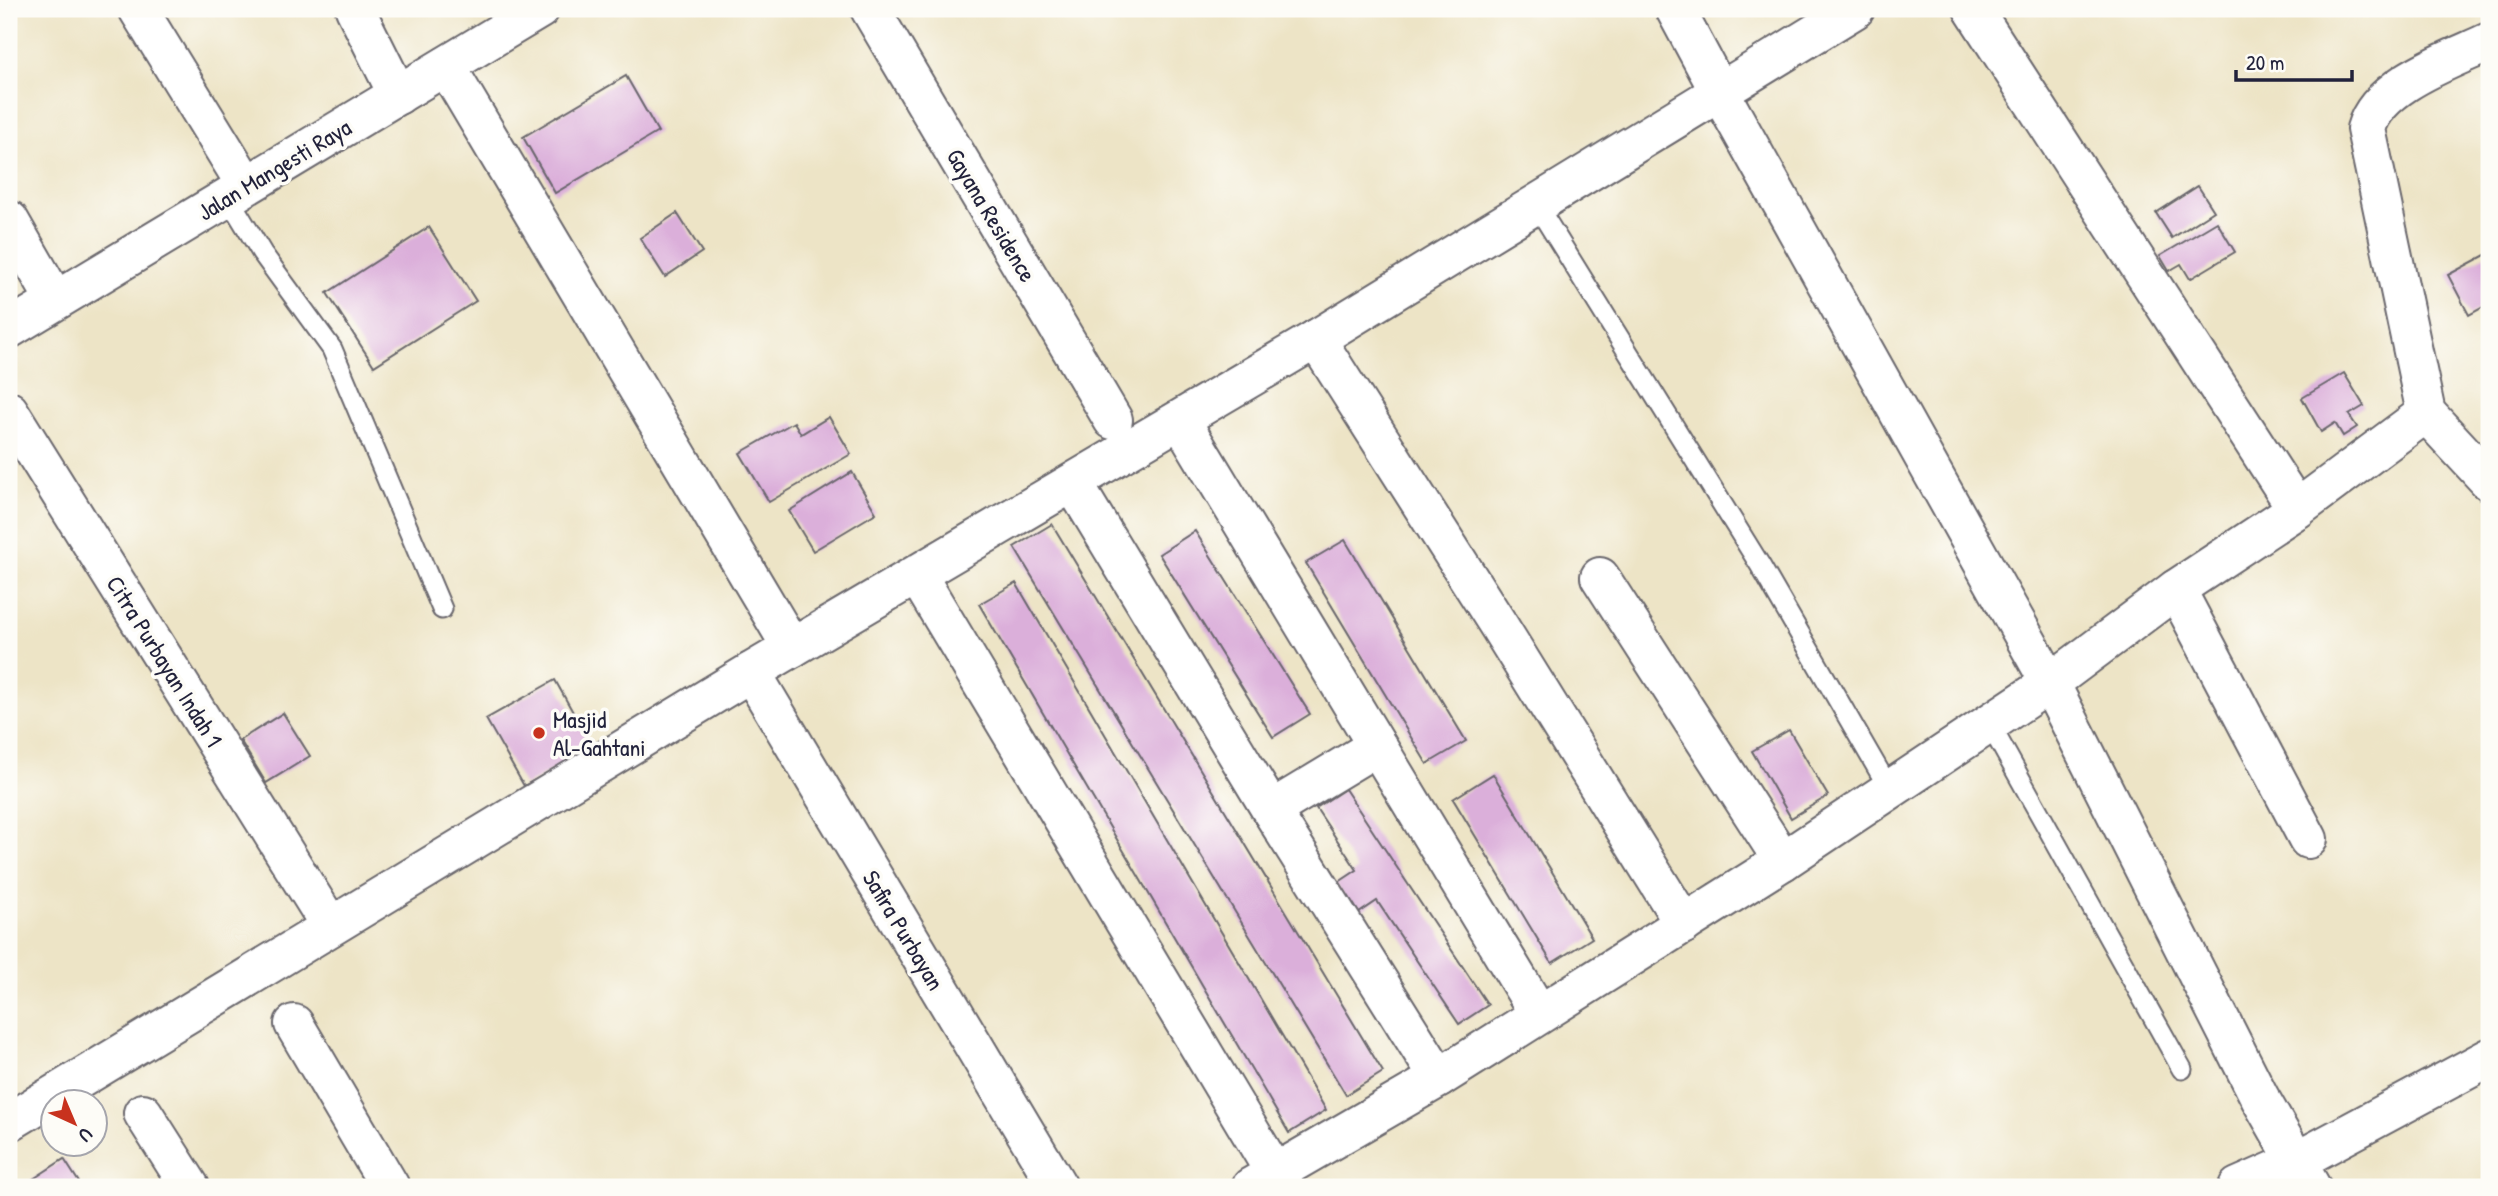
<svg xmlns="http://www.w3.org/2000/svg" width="2498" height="1196" font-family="'Patrick Hand',sans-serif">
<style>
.building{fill:#dbafda}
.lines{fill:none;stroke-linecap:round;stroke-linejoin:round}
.service-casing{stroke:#69666c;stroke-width:23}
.minor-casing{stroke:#69666c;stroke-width:42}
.tertiary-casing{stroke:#69666c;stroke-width:42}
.secondary-casing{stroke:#69666c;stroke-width:42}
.service{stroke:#fff;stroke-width:19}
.minor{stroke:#fff;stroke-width:38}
.tertiary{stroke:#fff;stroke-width:38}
.secondary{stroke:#fff;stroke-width:38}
.poi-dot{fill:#c8321e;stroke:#fdfcf7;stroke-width:2.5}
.labels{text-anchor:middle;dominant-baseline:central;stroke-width:7;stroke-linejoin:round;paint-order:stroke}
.street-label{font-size:24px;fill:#22223b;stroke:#fdfcf7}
.poi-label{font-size:24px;fill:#22223b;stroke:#fdfcf7;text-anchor:start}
</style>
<rect width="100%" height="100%" fill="#fdfcf7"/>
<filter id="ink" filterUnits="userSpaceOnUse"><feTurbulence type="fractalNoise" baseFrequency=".0143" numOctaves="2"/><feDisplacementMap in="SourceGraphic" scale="14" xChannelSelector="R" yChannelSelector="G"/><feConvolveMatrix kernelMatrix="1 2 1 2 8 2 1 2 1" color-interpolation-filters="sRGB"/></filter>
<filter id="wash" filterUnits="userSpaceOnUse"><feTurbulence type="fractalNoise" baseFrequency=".00686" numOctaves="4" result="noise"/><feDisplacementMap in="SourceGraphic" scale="28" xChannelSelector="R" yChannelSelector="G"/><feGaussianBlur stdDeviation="1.57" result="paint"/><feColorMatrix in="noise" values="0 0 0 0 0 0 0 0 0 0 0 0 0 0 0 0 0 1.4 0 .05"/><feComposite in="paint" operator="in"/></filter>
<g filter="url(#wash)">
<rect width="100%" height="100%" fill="#ede4c6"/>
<g id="blocks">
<g class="building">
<path d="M626,76L658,132L555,193L523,137Z"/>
<path d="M2198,186L2214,211L2172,238L2156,213Z"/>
<path d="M677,213L702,252L665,277L640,238Z"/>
<path d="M2217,222L2235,252L2190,279L2181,264L2169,271L2160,256Z"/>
<path d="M429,227L476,301L374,366L327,293Z"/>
<path d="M2489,253V304L2469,315L2448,275Z"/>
<path d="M2344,373L2364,406L2349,415L2357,427L2343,436L2335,423L2321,432L2302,398Z"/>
<path d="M829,417L851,454L769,502L740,453L794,422L801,434Z"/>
<path d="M852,472L876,513L813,551L789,511Z"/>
<path d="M1052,524L1383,1072L1346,1095L1014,547Z"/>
<path d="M1195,531L1310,714L1273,737L1159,554Z"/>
<path d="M1345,540L1466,741L1427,764L1306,563Z"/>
<path d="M1016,583L1326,1110L1289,1133L979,604Z"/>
<path d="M555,680L593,748L524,786L486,719Z"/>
<path d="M283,713L310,756L266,783L240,740Z"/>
<path d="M1789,730L1828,796L1791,818L1752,751Z"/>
<path d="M1493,774L1592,938L1552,963L1453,799Z"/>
<path d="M1345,789L1488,1005L1459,1024L1377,901L1356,915L1336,884L1357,870L1316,808Z"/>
<path d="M64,1159L82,1187H29L27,1183Z"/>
</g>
</g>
</g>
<g filter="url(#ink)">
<use href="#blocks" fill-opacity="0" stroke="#69666c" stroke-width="2"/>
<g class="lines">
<g class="service-casing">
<g id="service">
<path d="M228,197L262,253L332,349L442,609"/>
<path d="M1536,204L1760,565L1890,790"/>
<path d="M1989,723L2182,1069"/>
</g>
</g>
<g class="minor-casing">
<g id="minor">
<path d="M138,9L246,185"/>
<path d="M355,9L398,95"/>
<path d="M870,9L1113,420"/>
<path d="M1973,9L2297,509"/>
<path d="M2489,42C2451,60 2378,84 2366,129L2426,413L2489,481"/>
<path d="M446,66L792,648"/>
<path d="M9,220L55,300"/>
<path d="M1316,339L1499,626L1684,924"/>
<path d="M9,411L321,911"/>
<path d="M1181,421L1539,1014"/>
<path d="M1073,483L1271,810L1439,1078"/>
<path d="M917,575L1275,1173"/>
<path d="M1600,577L1783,861"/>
<path d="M2176,589L2308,839"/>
<path d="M751,672L1058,1187"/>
<path d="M1271,810L1377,746"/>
<path d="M294,1024L390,1187"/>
<path d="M143,1113L190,1187"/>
<path d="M9,1122L751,672L1316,339L1855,9"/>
<path d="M1251,1187L1439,1078L1783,861L2050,683L2176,589L2297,509L2426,413"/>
<path d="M2238,1187L2297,1161L2489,1058"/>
</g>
</g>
<g class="tertiary-casing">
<path id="tertiary" d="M1675,9L1719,91L2050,683L2260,1098L2311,1187"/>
</g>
<g class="secondary-casing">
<path id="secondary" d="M9,329L540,9"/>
</g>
<use href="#service" class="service"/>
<use href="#minor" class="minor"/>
<use href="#tertiary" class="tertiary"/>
<use href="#secondary" class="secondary"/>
</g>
</g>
<circle class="poi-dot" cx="539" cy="733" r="7"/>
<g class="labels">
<g class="street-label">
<text transform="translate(274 169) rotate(-31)">Jalan Mangesti Raya</text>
<text transform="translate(992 215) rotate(59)">Gayana Residence</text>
<text transform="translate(165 661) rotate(58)">Citra Purbayan Indah 1</text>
<text transform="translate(904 930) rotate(59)">Safira Purbayan</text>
</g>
<g class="poi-label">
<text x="553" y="719">Masjid<tspan x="553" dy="28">Al-Gahtani</tspan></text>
</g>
</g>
<rect width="2498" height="1196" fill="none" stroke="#fdfcf7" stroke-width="35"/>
<g transform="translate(74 1123) rotate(136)"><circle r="33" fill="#fdfcf7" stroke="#a5a5ac" stroke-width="2"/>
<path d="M0-5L12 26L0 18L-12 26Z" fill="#c8321e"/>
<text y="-10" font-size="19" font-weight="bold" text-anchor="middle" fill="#22223b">U</text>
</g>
<path d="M2236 70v10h116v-10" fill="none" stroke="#22223b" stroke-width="3.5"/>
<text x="2246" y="70" font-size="21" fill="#22223b" stroke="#fdfcf7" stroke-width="5" paint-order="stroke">20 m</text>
</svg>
